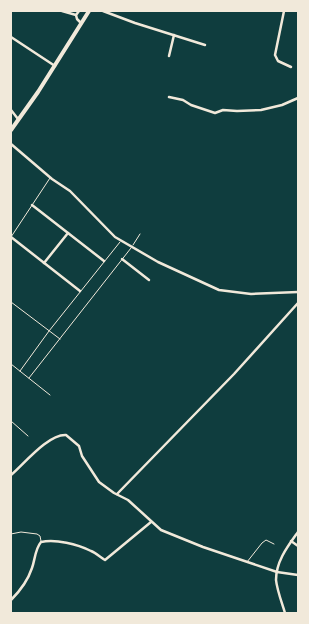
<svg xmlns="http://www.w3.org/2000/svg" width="309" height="624" font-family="'IBM Plex Serif',serif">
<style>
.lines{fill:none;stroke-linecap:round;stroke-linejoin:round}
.service{stroke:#f1e9da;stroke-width:1}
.minor{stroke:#f1e9da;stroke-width:2.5}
.trunk{stroke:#f1e9da;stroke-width:4}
</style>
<rect width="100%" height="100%" fill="#0f3d3e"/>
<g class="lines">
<g class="service">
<path d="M11,237L50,178"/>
<path d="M133,245L140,234"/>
<path d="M11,302L60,339"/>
<path d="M11,364L50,395"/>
<path d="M20,371L49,331L120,242"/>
<path d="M29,378L131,248"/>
<path d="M11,421L28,436"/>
<path d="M11,534L21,532L37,534L40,536L41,541"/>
<path d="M247,562L262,543L266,540L274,544"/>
</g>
<g class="minor">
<path d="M62,11L76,15"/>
<path d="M79,11L76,15L77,19L81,23"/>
<path d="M103,11L135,23L205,45"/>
<path d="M284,11L275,55L278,61L291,67"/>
<path d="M11,37L55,66"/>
<path d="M169,56L174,35"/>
<path d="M169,97L183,100L191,105L215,113L223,110L237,111L261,110L282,105L298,98"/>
<path d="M11,110L18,119"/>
<path d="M11,144L52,179L70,191L115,237L158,262L219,290L251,294L298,292"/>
<path d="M32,205L104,261"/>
<path d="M11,237L80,291"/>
<path d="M122,259L149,280"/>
<path d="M44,263L68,233"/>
<path d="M11,475C24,464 48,434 66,435L79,446L82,456L99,482L114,493L128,500L161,530L203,547L277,572L298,575"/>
<path d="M117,494L234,374L298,303"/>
<path d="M291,541L298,546"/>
<path d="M11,600C20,591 28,580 32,568C35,560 35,549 41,542C56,539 77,544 91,551C96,553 100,557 105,560L151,522"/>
<path d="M285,613C282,603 277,590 276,580C276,561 288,546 298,532"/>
</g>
<path class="trunk" d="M11,130L38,92L89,11"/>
</g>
<rect width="309" height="624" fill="none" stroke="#f1e9da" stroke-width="24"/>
</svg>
